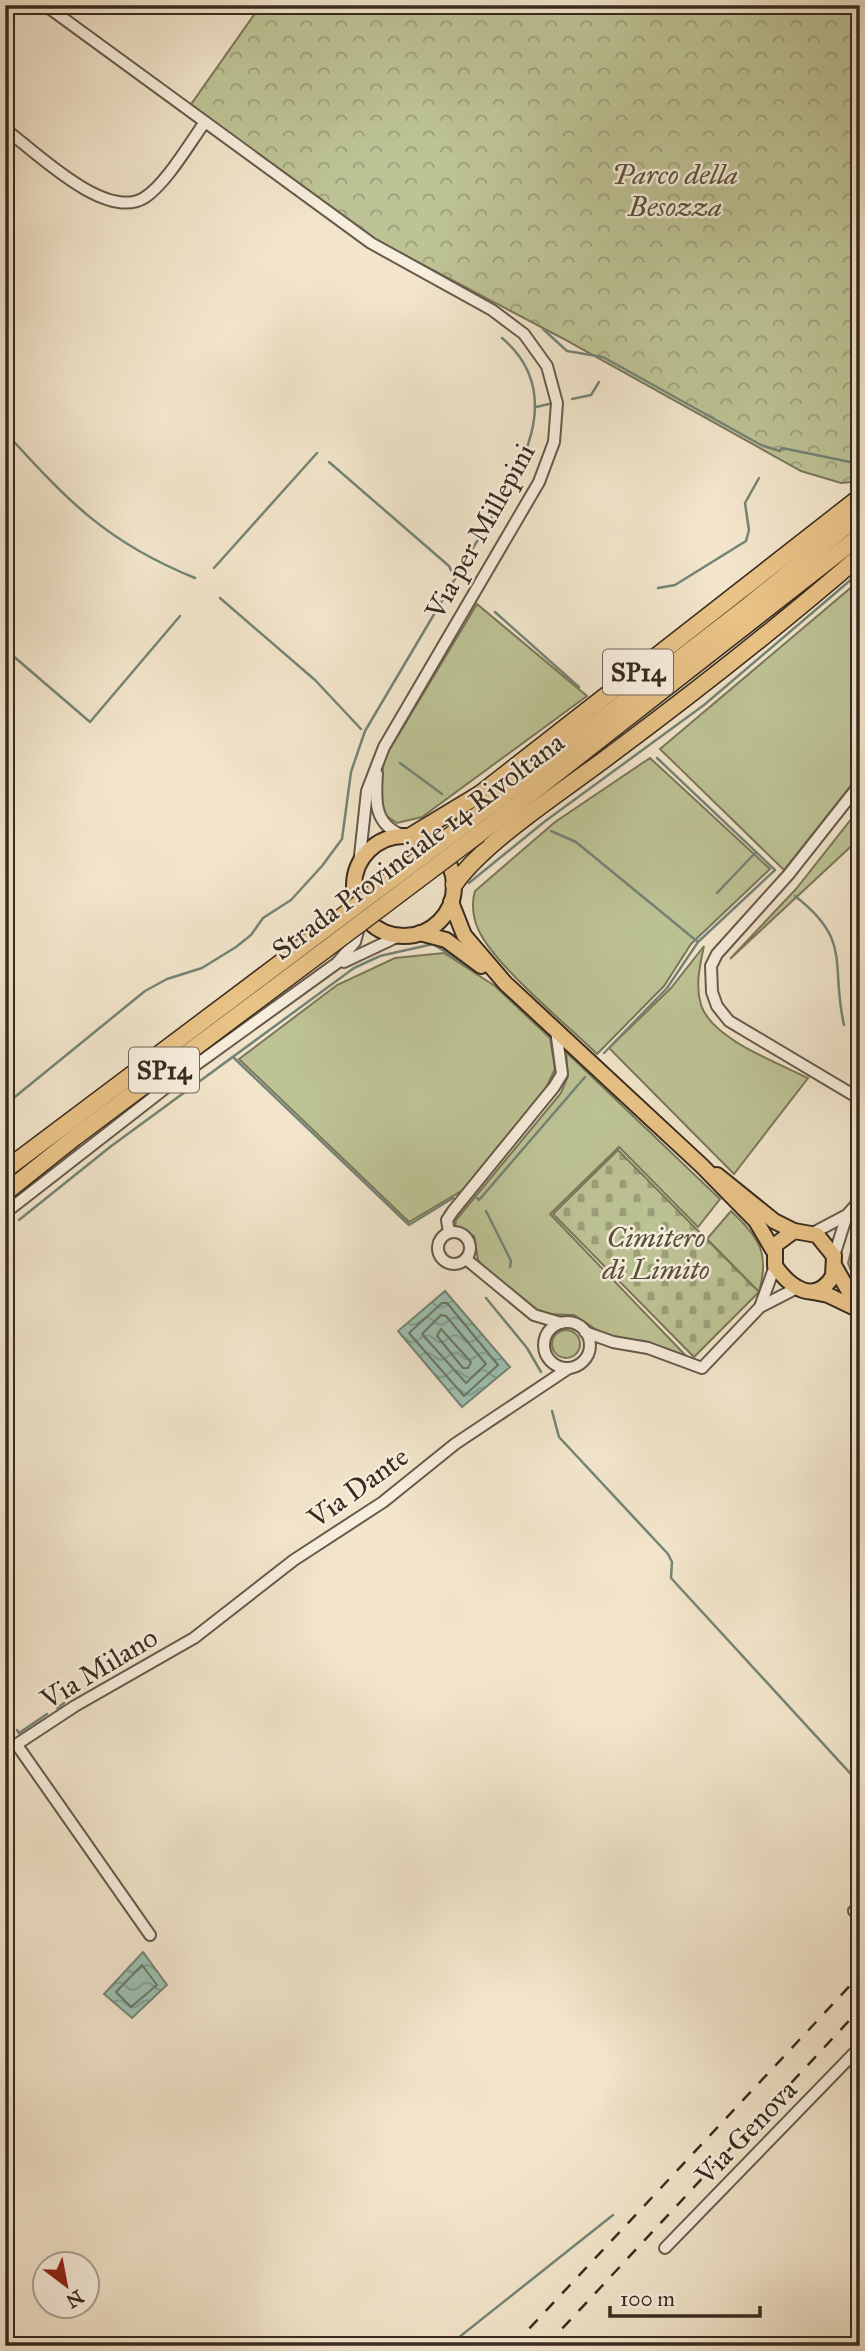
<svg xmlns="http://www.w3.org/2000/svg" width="865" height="2351" font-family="'IM FELL Great Primer',serif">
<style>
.green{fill:#bdc395;stroke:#7a775a;stroke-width:2}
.forest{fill:url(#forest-crowns);stroke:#7a775a;stroke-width:2}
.cemetery{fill:url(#cemetery-stones);stroke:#7a775a;stroke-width:2}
.water{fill:url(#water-waves);stroke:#748476;stroke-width:2}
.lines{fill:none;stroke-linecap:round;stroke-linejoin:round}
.shore{stroke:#6a7668;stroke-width:2}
.stream{stroke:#748476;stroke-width:2.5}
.minor-casing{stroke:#665a4a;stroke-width:14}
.major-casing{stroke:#382b1f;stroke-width:18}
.highway-casing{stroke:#382b1f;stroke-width:19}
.minor{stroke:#f7eedd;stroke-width:10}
.major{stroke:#e9c286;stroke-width:14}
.highway{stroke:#e9c286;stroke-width:16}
.rail{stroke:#382b1f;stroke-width:2.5;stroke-dasharray:12 12;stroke-linecap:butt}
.highway-bridge-casing{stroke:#382b1f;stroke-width:19;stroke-linecap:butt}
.highway-bridge{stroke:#e9c286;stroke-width:16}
.labels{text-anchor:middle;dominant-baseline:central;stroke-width:5;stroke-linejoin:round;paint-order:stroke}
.shield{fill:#f7eedd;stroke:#716658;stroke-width:2}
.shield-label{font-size:26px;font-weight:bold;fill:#382b1f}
.park-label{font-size:28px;font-style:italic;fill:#59513c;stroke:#f7eedd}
.street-label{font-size:28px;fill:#382b1f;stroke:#f7eedd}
</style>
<defs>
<pattern id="forest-crowns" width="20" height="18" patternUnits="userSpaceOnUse" patternTransform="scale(1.75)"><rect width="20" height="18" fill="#bdc395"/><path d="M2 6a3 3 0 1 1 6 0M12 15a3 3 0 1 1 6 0" fill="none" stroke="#9b9f79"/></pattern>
<pattern id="cemetery-stones" width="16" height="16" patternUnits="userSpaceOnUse" patternTransform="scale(1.75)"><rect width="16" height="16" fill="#bdc395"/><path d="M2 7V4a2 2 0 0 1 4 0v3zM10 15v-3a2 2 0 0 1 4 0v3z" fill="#9b9f79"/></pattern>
<pattern id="water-waves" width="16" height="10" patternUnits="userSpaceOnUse" patternTransform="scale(1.75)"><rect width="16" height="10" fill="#9cc0b0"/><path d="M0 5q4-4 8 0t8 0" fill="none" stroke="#809c8f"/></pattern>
</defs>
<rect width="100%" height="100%" fill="#f2e5cb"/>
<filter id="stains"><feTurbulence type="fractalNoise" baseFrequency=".00286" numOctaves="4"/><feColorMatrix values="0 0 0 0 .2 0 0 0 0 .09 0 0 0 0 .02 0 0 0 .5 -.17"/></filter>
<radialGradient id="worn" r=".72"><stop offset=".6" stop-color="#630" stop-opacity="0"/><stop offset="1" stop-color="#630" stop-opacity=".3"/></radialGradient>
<g class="green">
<path d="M860,580V774L784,870L660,749Z"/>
<path d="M477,604L587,696L422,817L397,823L382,813L380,796L384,759Z"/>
<path d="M650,758L770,869L691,944L664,986L597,1054C566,1024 498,968 480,933C473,920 471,904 475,891L555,822Z"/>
<path d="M860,808V838L730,959L796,889Z"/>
<path d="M704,946C700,965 695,985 701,1005C712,1039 778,1063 808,1078L734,1174L609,1048L671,988Z"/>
<path d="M444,953L495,986L550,1038L555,1069L546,1088L463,1190L409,1222L239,1059L337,985L395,958Z"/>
<path d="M566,1052L720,1199L698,1227L619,1147L550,1214L689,1359L645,1341L609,1338L574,1315L542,1314L482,1266L478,1260L474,1236L455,1227L456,1220L561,1093L568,1076Z"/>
<path d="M731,1211C759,1237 770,1253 759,1292L707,1239Z"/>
<path d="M860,1216V1295L848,1263Z"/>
<circle cx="566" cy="1344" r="14"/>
</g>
<path class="forest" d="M261,5H860V481L841,483L801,471L562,338L355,229L187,110Z"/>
<path class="cemetery" d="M618,1150L759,1292L694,1357L553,1214Z"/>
<g class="water">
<path d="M445,1291L510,1367L462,1407L398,1331Z"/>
<path d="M143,1952L167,1985L132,2018L104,1994Z"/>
</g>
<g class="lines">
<g class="shore">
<path d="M442,1303H447L498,1365L464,1396L409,1333Z"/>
<path d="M441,1315L446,1316L486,1364L466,1383L422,1334Z"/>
<path d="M441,1329L471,1362L468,1368H463L437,1336Z"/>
<path d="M142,1965L157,1985L131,2007L116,1992Z"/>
</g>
<g class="stream">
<path d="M543,329L567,351L603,357L761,445L780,451L782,448L860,464"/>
<path d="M572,399L591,395L599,382"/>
<path d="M536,407L549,404"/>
<path d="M5,432C68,501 106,542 195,578"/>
<path d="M329,462L449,566L454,577"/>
<path d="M467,558C504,494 578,402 502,338"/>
<path d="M214,568L317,453"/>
<path d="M658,588L675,585L746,541L749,530L745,503L759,478"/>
<path d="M220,598L315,680L361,729"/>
<path d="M495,612L579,687"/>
<path d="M5,649L90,722L180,616"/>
<path d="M400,763L442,794"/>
<path d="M551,831L576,842L698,942"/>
<path d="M469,883L544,822L704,705L860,572"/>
<path d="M717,893L755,853"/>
<path d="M795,896C853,941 830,963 844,1025"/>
<path d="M855,1046L860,1056"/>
<path d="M604,1053L667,988L698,942L775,870L657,758"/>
<path d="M234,1058L409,1225L453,1198"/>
<path d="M5,1105L145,991L167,979L202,968L236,947L251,935L263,918L291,900L322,866L342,839L351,772L365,731L462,567"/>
<path d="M474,1195L479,1200L585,1077"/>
<path d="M486,1211L511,1261L510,1267"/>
<path d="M19,1220L110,1147L354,968L380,956L433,944L469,967"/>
<path d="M486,1298L527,1348L541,1372"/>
<path d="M552,1411L559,1437L668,1554L672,1562L671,1578L860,1784"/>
<path d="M57,1708L64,1703"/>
<path d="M17,1730L19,1733L47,1714"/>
<path d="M448,2346L613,2215"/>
</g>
<g class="minor-casing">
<g id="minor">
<path d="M45,5L371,243L492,310L524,334L547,366L557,403L554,442L539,482L384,747L367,791L359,865"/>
<path d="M5,129C36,152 105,221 144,198C166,184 189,144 205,122"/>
<path d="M377,774C375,802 374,826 405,836"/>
<path d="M860,784L789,874L717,954L711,966L712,992L717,1006L729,1021L860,1099"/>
<path d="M344,962L399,936"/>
<path d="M5,1213L186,1072L337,963L355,942L360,924"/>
<circle cx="454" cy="1248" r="16"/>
<path d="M449,1232L447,1220L453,1211L554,1087L562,1074L556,1030"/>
<path d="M813,1233L847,1215L860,1200"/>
<path d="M834,1256L847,1215"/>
<path d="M466,1259L534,1315L561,1323"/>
<path d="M760,1307L775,1266"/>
<circle cx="567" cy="1345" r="23"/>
<path d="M585,1332L613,1342L648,1348L702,1368L760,1307L795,1289"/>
<path d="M17,1745L150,1935"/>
<path d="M5,1752L75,1706L194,1638L294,1560L383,1502L455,1444L569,1368"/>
<path d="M854,1911L860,1906"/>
<path d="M665,2248L860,2047"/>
</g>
</g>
<g class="major-casing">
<g id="major">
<circle cx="404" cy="886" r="50"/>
<path d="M451,902L464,935L505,983L702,1166L756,1221L773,1250"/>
<path d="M420,933L446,940L481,966"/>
<path d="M717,1175L774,1221L794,1231"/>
<path d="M794,1231L817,1235L834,1256L833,1276C815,1306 790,1287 775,1266V1245Z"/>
<path d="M835,1267L860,1311"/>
<path d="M813,1292L828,1295L857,1309"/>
</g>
</g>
<g class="highway-casing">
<g id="highway">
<path d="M471,820L749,605L860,515"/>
<path d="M479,834L860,536"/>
<path d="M409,837L480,794L860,497"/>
<path d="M454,885C483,842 566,789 609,756C695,692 779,626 860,556"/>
<path d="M5,1170L316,936"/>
<path d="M5,1193L74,1138L325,950"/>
</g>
</g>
<use href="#minor" class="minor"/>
<use href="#major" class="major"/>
<use href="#highway" class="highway"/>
<g class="rail">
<path d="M513,2346L860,1975"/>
<path d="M546,2346L860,2009"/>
</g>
<g class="highway-bridge-casing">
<g id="highway-bridge">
<path d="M316,936L471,820"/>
<path d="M325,950L479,834"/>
</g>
</g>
<use href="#highway-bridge" class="highway-bridge"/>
</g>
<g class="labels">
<g class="shield">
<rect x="603" y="649.5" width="70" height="45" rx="5"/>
<rect x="129" y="1047.5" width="70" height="45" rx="5"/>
</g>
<g class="shield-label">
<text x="638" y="672">SP14</text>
<text x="164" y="1070">SP14</text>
</g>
<g class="park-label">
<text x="675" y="174">Parco della<tspan x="675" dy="32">Besozza</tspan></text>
<text x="656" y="1237">Cimitero<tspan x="656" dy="32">di Limito</tspan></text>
</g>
<g class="street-label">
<text transform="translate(480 531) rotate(-61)">Via per Millepini</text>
<text transform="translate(418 846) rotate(-37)">Strada Provinciale 14 Rivoltana</text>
<text transform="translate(358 1487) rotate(-36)">Via Dante</text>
<text transform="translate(99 1668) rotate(-31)">Via Milano</text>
<text transform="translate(746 2132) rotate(-46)">Via Genova</text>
</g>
</g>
<rect width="865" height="2351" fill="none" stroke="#f2e5cb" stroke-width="28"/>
<rect x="7" y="7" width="851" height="2337" fill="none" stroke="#382b1f" stroke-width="3.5"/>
<rect x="14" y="14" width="837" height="2323" fill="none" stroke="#382b1f" stroke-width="2"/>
<g transform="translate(66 2285) rotate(148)"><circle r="33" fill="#f7eedd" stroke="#aba091" stroke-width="2"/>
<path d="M0-5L12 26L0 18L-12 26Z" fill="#8f2418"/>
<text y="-10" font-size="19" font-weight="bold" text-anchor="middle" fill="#382b1f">N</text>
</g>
<path d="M610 2306v10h150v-10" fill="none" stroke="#382b1f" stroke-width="3.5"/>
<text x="620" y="2306" font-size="21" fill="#382b1f" stroke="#f7eedd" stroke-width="5" paint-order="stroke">100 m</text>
<rect width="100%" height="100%" filter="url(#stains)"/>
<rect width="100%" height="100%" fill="url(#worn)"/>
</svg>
